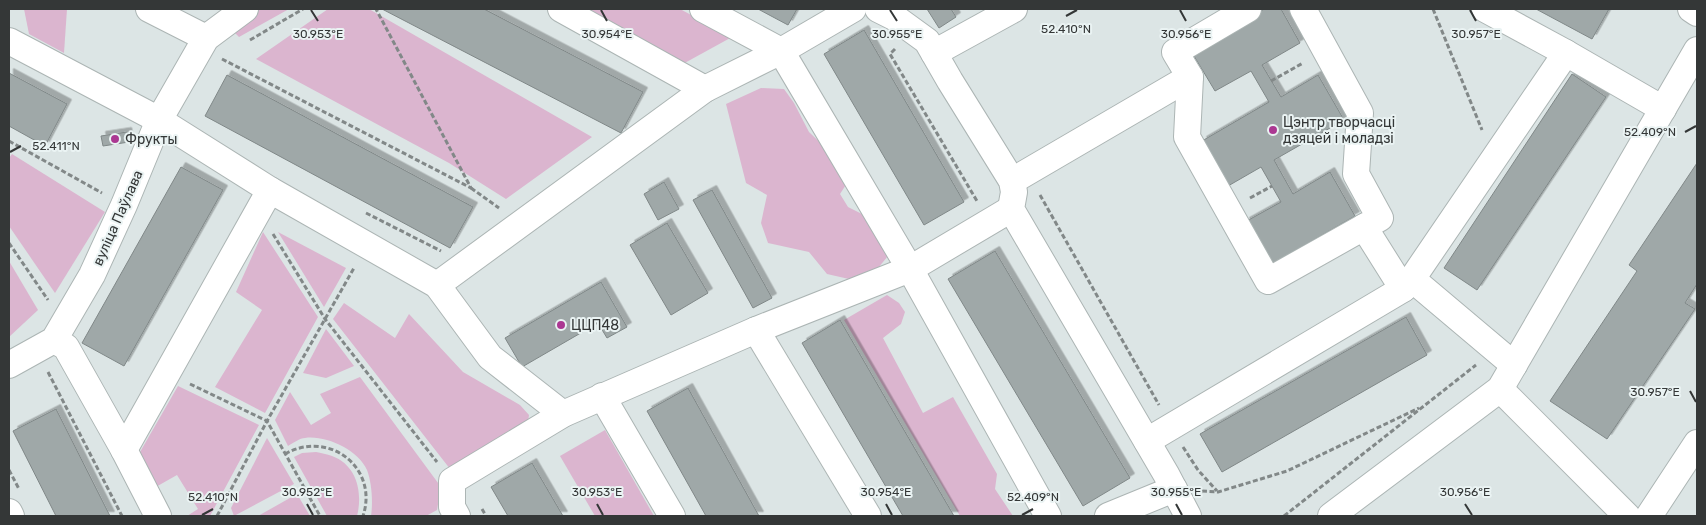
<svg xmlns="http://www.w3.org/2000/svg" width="1706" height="525" font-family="Rubik,sans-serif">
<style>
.green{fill:#dbb5cf}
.building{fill:#9fa8a8;stroke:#808888;filter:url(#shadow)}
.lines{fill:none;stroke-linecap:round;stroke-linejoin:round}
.minor-casing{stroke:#acb5b4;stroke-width:28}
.path{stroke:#828888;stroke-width:3;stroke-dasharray:5 2.5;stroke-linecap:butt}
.minor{stroke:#fff;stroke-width:26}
.ticks{fill:none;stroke:#343737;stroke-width:2}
.poi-dot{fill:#ab3892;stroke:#eaf3f3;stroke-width:2}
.labels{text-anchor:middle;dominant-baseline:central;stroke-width:4;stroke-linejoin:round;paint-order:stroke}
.poi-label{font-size:14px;fill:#343737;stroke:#eaf3f3;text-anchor:start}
.street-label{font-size:14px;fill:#343737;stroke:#eaf3f3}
.ticks-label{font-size:12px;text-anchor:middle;fill:#343737;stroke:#eaf3f3;stroke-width:4;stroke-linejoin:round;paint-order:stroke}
</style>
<defs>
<filter id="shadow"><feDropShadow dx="4.5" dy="-4.5" stdDeviation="0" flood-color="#0004"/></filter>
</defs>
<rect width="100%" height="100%" fill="#dce5e5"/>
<g class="green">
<path d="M24,9H67L64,53L29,34Z"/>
<path d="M257,9H289L239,37L231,29Z"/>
<path d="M328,9H369L592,137L506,199L449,163L256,59Z"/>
<path d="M584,9H680L732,37L681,65Z"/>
<path d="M761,88L784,89L794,103L809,132L831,153L849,180L840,194L848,207L866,216L888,256L878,268L849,279L827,274L809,252L768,243L761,223L767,195L746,183L726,104Z"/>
<path d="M12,154L105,212L55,293L9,226V158Z"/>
<path d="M263,232L318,317L265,413L215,387L262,310L236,292Z"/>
<path d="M278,232L346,268L324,307Z"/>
<path d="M9,261L38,310L9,337Z"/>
<path d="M887,295L899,303L905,312L901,324L883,338L923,413L953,397L997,474L995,489L1013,516H960L844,320Z"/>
<path d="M344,303L395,338L409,314L463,372L520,405L529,415L528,422L454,474L333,319Z"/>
<path d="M326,329L354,366L326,378L303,373Z"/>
<path d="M360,377L441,487L437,510L426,516H371C373,503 372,483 367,470C358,450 326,435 305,438C300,438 293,443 288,446L275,420L290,392L311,425L331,413L320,394Z"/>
<path d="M178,386L259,425L210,516H187L198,509L177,475L154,488L136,459Z"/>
<path d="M605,430L654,516H595L560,456Z"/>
<path d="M267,438L294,484L234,516L231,508Z"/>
<path d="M316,452C321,453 327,454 332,456C357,465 363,493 357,516H327L294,457L302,453Z"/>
<path d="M297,494L310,516H258Z"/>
</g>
<g class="building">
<path d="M382,9H484L643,92L621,133Z"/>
<path d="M758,9H797L788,25Z"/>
<path d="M927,9H951L956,17L939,28Z"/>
<path d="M1264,9H1281L1300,43L1262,65L1281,97L1318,75L1344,120L1274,160L1293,194L1330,172L1355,216L1270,265L1245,222L1281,202L1261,167L1228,186L1202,141L1269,102L1251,71L1215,91L1191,51Z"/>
<path d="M1536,9H1609L1592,39Z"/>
<path d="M864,30L964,202L924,225L824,54Z"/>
<path d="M9,73L67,104L45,146L9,126Z"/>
<path d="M1572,74L1606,97L1477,290L1444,268Z"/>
<path d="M227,75L473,207L450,248L205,116Z"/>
<path d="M127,132L129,142L103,146L101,136Z"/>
<path d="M1697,163V284L1685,303L1695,309L1607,439L1550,401L1637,271L1629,265Z"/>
<path d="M181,167L223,190L124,366L82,343Z"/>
<path d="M664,182L679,209L658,220L644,194Z"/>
<path d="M712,190L772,298L753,308L693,200Z"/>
<path d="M667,223L708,293L671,315L630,245Z"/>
<path d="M995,251L1130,478L1083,506L948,279Z"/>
<path d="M601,282L627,327L607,338L598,323L522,367L505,338Z"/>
<path d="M1406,317L1427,355L1222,472L1200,434Z"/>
<path d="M840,320L954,516H903L802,343Z"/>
<path d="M688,388L759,516H706L647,411Z"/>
<path d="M56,409L110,516H56L13,431Z"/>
<path d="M532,463L563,516H508L491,487Z"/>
</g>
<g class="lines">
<g class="minor-casing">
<g id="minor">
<path d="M149,9L206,38"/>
<path d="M561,9L705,89"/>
<path d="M703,9L781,51L910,269L1048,516"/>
<path d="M878,9L894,17L927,41L950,81L1012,181L1014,192L1011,209L1166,474L1188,516"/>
<path d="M1248,9L1175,52L1190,77L1187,137L1268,281L1380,218L1356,174L1360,113L1303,9"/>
<path d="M1485,9L1566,53L1663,109"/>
<path d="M1691,9L1697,13"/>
<path d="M9,41L159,120L270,190L124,450L66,347L54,340"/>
<path d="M934,53L1014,9"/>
<path d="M1012,181L1190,77"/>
<path d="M270,190L437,285L490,357L563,414"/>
<path d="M1364,227L1403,289"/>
<path d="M1412,279L1514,365"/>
<path d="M437,285L705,89L781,51L853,9"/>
<path d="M756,330L868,516"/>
<path d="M9,365L54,340L92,275L124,205L159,120L206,38L245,9"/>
<path d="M1500,389L1627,516"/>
<path d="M602,396L672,516"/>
<path d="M1147,441L1403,289L1412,279L1566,53"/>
<path d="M124,450L158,516"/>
<path d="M9,512L11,516"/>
<path d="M457,516L452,507V481L563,414L756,330L910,269L1011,209"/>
<path d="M1108,516L1174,489"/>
<path d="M1331,516L1500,389L1697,50"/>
<path d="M1649,516L1697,443"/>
</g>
</g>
<g class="path">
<path d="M1433,9L1482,130"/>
<path d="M250,40L303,9"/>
<path d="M895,49L890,54L977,201"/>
<path d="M222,59L471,188L376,9"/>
<path d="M1271,81L1303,63"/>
<path d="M9,141L102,193"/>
<path d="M471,188L499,208"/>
<path d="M1040,195L1159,405"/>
<path d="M1250,198L1272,186"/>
<path d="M366,213L441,251"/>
<path d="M273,234L325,319L437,462"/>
<path d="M9,243L48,300"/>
<path d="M48,372L122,516"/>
<path d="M190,384L267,421L320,516"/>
<path d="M1183,447L1198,470L1217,491"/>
<path d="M285,454C329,429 379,468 363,516"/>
<path d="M9,470L19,489"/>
<path d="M1202,491L1218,492L1287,471L1419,408"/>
<path d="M482,509L486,516"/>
<path d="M217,516L267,421L354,268"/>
<path d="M1284,516L1476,365"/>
</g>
<use href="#minor" class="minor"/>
</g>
<path class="ticks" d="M311,10L318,21M601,10L607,21M890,10L897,21M1180,10L1186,21M1470,10L1476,21M1066,16L1077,10M1685,132L1696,126M10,152L21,146M1690,391L1696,402M307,504L313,515M597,504L603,515M886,504L892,515M1176,504L1182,515M1465,504L1472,515M202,515L213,509M1022,515L1033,509"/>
<g class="poi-dot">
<circle cx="1273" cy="130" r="5"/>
<circle cx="115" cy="139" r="5"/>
<circle cx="561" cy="325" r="5"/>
</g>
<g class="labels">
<g class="poi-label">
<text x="1283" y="122">Цэнтр творчасці<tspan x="1283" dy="16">дзяцей і моладзі</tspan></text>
<text x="125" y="139">Фрукты</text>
<text x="571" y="325">ЦЦП48</text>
</g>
<g class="street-label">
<text transform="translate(118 218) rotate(-66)">вуліца Паўлава</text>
</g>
</g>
<g class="ticks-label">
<text x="1066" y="33">52.410°N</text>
<text x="318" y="38">30.953°E</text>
<text x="607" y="38">30.954°E</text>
<text x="897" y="38">30.955°E</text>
<text x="1476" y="38">30.957°E</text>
<text x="1186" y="38">30.956°E</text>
<text x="1650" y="136">52.409°N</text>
<text x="56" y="150">52.411°N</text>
<text x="1655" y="396">30.957°E</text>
<text x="307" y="496">30.952°E</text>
<text x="597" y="496">30.953°E</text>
<text x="886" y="496">30.954°E</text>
<text x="1176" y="496">30.955°E</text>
<text x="1465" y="496">30.956°E</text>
<text x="213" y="501">52.410°N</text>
<text x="1033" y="501">52.409°N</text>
</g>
<rect width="1706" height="525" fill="none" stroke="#343737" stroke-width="20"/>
</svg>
